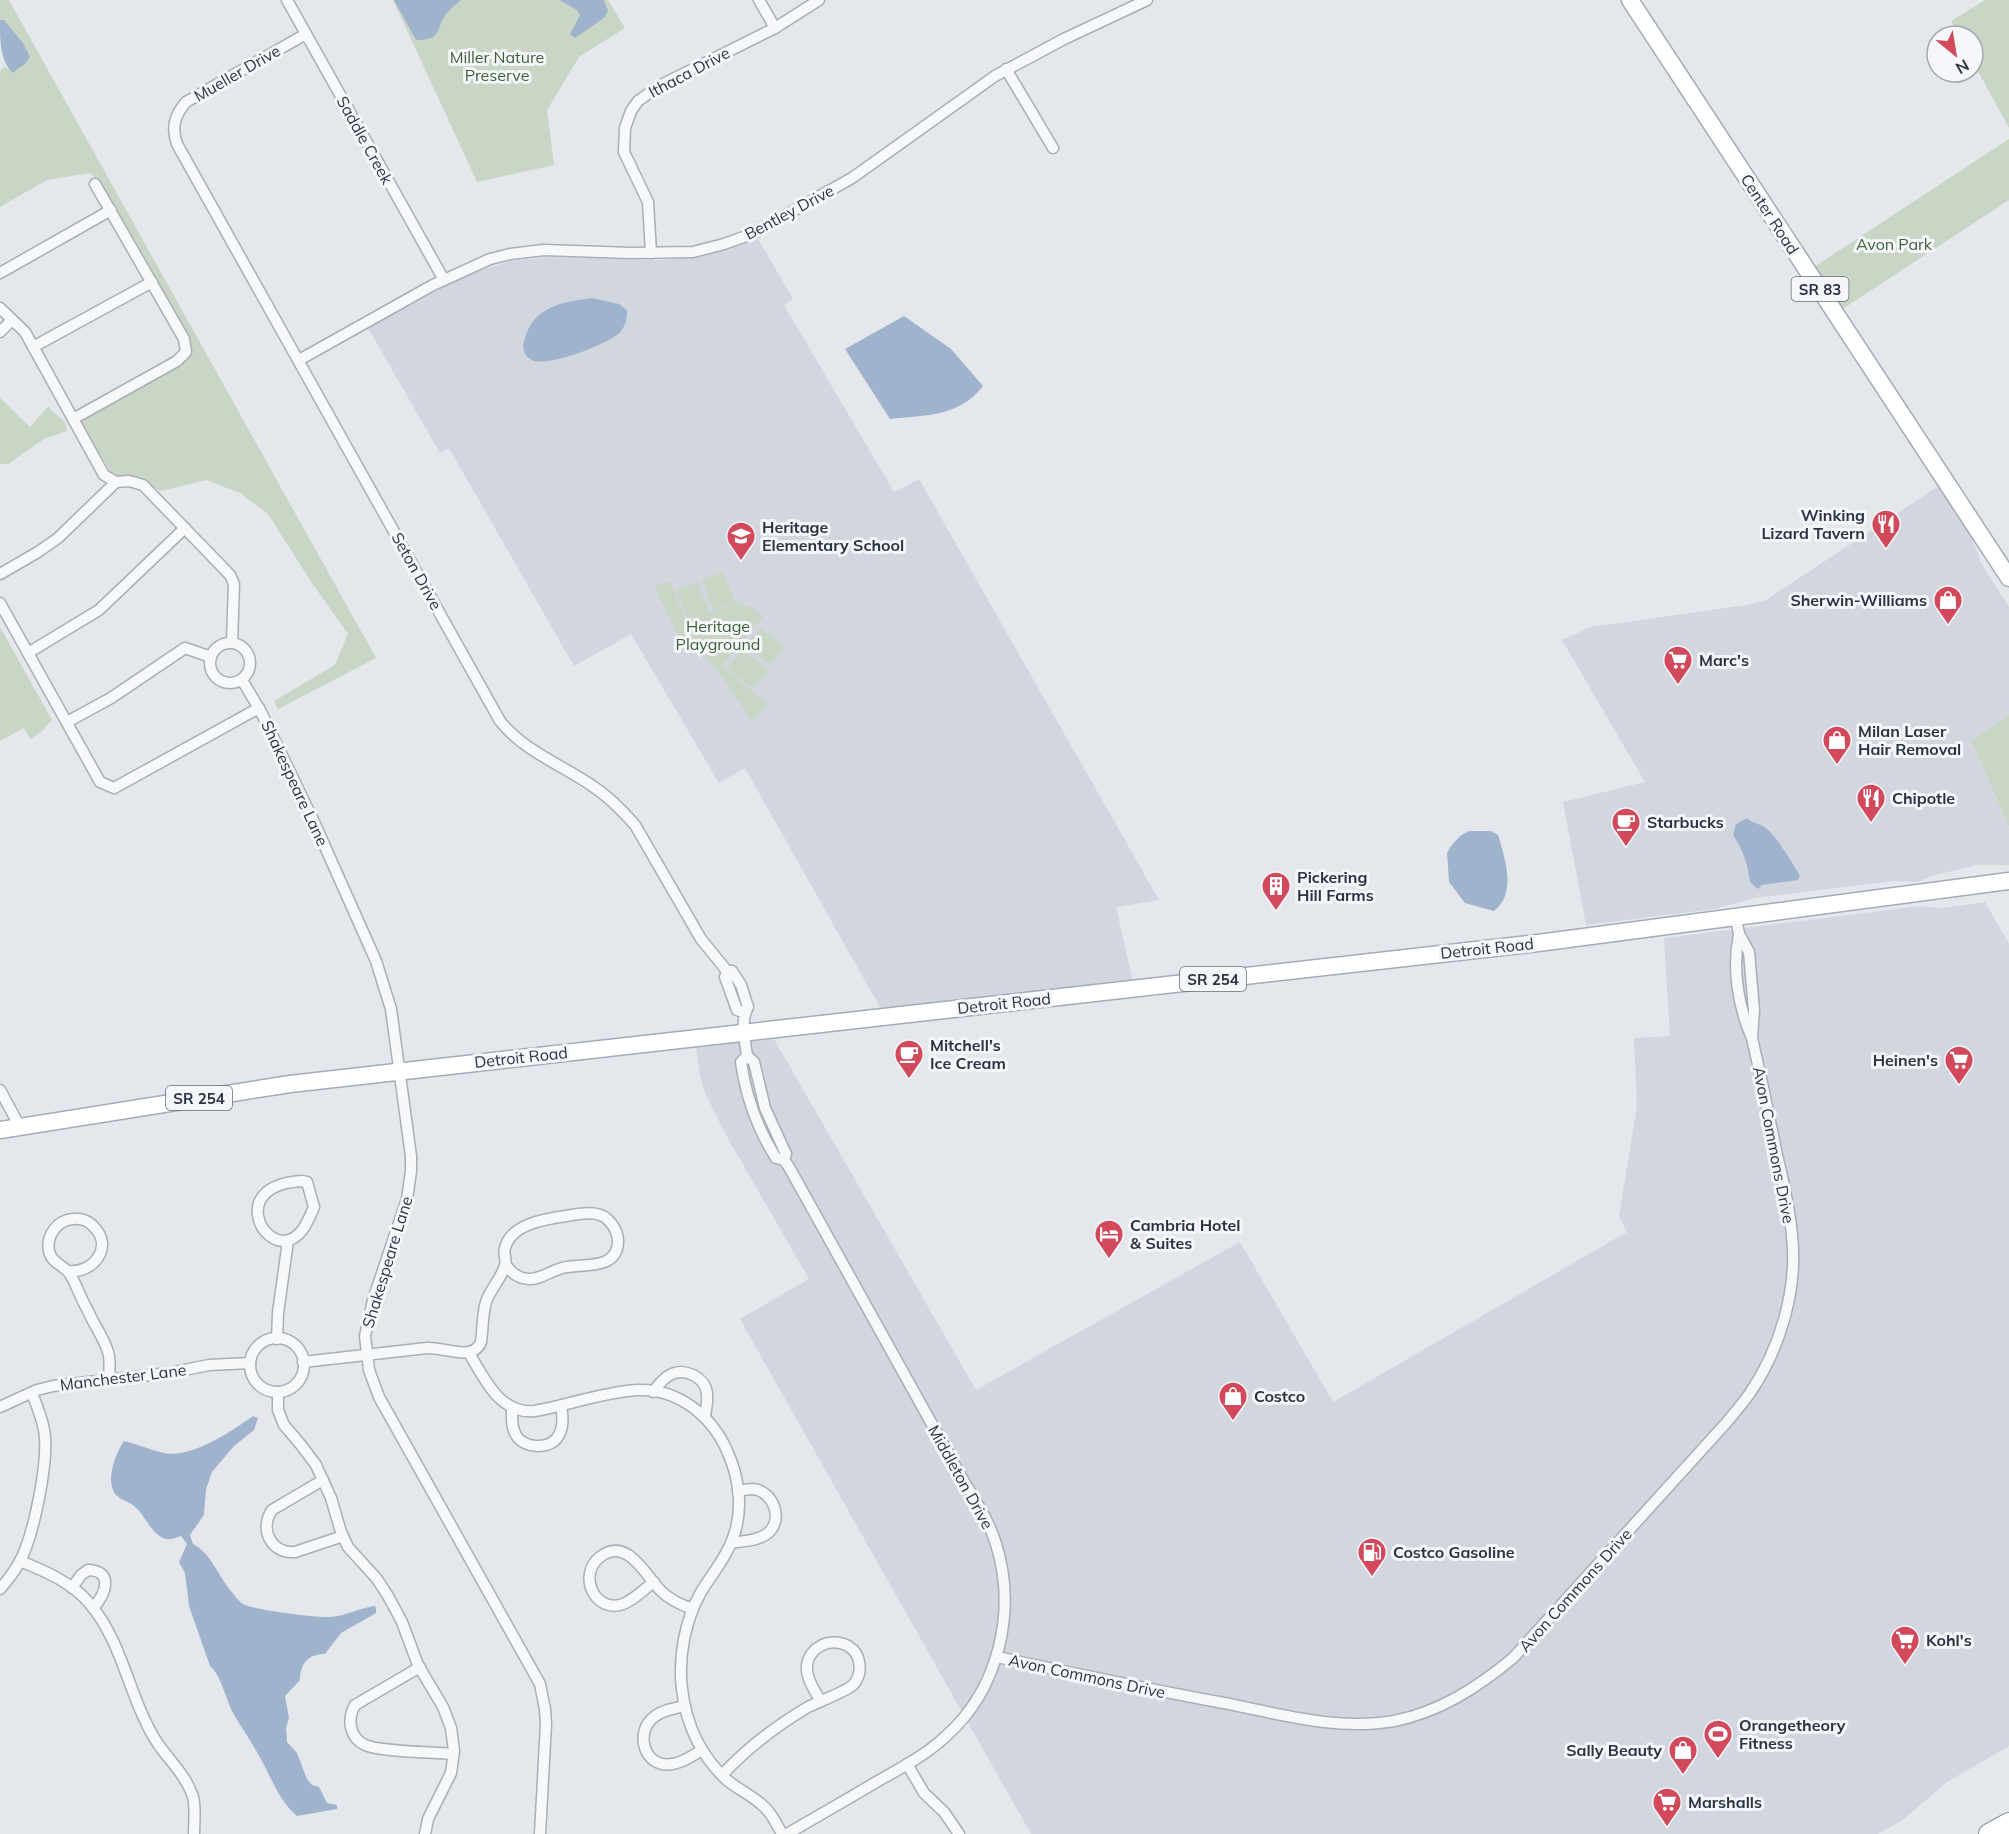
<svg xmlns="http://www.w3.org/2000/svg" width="2009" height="1834" font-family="Mulish,sans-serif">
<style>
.built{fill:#d2d6de}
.green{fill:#c9d6c5}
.water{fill:#9fb4cc}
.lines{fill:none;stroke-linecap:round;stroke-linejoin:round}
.minor-casing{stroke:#a9aeb7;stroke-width:13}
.primary-casing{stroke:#a3abb8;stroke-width:19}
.motorway-casing{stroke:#8b94a3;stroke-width:22}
.minor{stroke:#f7f8fa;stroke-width:10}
.primary{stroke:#fff;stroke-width:16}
.motorway{stroke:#fff;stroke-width:20}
.labels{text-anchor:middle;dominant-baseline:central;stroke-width:6;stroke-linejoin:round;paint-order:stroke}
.shield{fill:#f4f6f9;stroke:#676e7b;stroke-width:1.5}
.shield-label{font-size:15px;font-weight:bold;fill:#2b3445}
.park-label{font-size:16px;fill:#3f6138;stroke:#f4f6f9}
.street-label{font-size:16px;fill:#2b3445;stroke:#f4f6f9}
.poi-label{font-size:16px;font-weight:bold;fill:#2b3445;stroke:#f4f6f9;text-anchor:start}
</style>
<rect width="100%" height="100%" fill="#e4e7ec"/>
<g class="built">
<path d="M757,237L793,299L784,305L894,492L919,479L1159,900L1116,907L1133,982L881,1009L745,768L719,783L631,634L574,666L449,448L440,453L368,328L468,274L511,261L553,257L659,260L689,258L717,252Z"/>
<path d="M1940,485L1972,539L1981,563L2009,607V715L1971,742L2009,827V865H1978L1935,875L1918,882L1893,881L1755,898L1714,909L1586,925L1563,802L1645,782L1562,640L1591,627L1747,605L1766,600Z"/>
<path d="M1985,902L2009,944V1746L1947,1782L1904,1819L1878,1834H1031L740,1319L809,1279L726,1135L705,1093L700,1075L696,1047L774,1039L976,1390L1240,1242L1333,1402L1627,1232L1619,1216L1637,1106L1634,1038L1670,1036L1664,938L1920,906L1942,908Z"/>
</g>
<g class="green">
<path d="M2,0H9L376,658L278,709L274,701L335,665L348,634L310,580L268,514L240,493L206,480L161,491L145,482L113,475L79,421L190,354L166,299L93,175L89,173L47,180L0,207V72L4,66L13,73L4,20H0V1Z"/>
<path d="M393,0H608L625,28L579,57L547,110L554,165L477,182Z"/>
<path d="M1985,0H2009V128L1973,62V36H1959L1951,21Z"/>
<path d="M2009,139V200L1841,310L1814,267Z"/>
<path d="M0,398L30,427L48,407L65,422L67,431L44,439L8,464H0Z"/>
<path d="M723,571L735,601L713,610L702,580Z"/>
<path d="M670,581L686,621L737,602L754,608L763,617L722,666L767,703L752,722L735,695L704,653L676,632L654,586Z"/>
<path d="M698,582L709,611L688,620L676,590Z"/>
<path d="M0,627L52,720L41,732L30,739L24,728L0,741Z"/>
<path d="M761,628L785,647L771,665L745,646Z"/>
<path d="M743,650L768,670L753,688L727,668Z"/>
<path d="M2009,715V827L1971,741Z"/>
</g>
<g class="water">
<path d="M394,0H461C456,4 450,9 446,14C435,31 442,40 416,40Z"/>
<path d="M559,0H604L608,11L604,18L575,38L570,34L580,15L577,10Z"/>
<path d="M0,20H4L23,43L30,57L25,64L12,73C0,59 0,41 0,20Z"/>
<path d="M592,298L619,304L627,310C627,318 626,325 621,331C611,344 545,368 532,360C524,356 522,349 524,341C534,305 560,303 592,298Z"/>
<path d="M904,316L951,349L983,386C959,417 926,415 890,419L845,349Z"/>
<path d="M1747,818C1753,824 1760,823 1767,829C1777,837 1793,864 1800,876L1798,880L1762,885L1758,889L1750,882C1748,864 1743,850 1733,835L1736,824Z"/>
<path d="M1469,831H1491L1498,835C1505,858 1517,894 1494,911L1465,903L1449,882L1447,853L1451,846L1460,836Z"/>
<path d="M253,1416L258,1418L254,1430L234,1446L212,1472L206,1489L204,1515L190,1535L193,1544C210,1552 218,1575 230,1590C234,1594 238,1601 243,1604C253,1610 316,1618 330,1617C346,1616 359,1608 375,1606L376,1609V1613L341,1633L325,1654C309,1654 300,1663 300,1680L285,1696L289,1718L286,1728L287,1742L297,1753L307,1779L312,1785L319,1787L327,1803L337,1805V1809L297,1816C278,1800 271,1776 258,1754C250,1739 240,1726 232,1711C226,1698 220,1674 210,1666L189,1606L185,1573L179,1562L187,1544L181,1536C175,1538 169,1541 163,1538C150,1532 145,1515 134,1506C127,1500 116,1499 113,1490C107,1476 116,1453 124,1441C137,1444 150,1450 164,1453C191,1459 232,1431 253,1416Z"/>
</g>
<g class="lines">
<g class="minor-casing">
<g id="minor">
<path d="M287,0L444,280"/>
<path d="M759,0L775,28"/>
<path d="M306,34L186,102C175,115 171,127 177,144L500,721C524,751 560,764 591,785C608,796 622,810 635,825L701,939L727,971"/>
<path d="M1006,69L1053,148"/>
<path d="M651,253L648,202L624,152L625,128L631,111L638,101L659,86L775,28L819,0"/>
<path d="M0,273L111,210"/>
<path d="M0,308L25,332L104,475L116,482"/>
<path d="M0,332L12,320"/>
<path d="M33,347L152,282"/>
<path d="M299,360L433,285L490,259L510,254L544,250L631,253L693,252L724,244L752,234L852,178L995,76L1064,39L1147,0"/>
<path d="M73,419L177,361L186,352L184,339L95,184"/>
<path d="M0,574L38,552L58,538L116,482L129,481L143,485L230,575L234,584L232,642"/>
<path d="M0,603L100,782L114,788L259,708"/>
<circle cx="230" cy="663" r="20"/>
<path d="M28,653L99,610L185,528"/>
<path d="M242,680L261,712L314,822L376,961L391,1009L411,1156V1171L407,1199L373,1300L365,1336L369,1370L379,1397L540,1684L545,1709L546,1724L540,1834"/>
<path d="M67,722L111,698L185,648L211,657"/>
<path d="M1736,918L1739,934L1749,952L1754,1010L1752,1037"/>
<path d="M745,1013L737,1010L725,977L727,971H732L741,985L748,1007C740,1021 745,1040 747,1056"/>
<path d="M0,1090L20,1127"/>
<path d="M784,1160L786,1154L765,1108L754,1062L747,1056L741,1062C746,1097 757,1128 776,1158L784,1160L789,1167L963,1480C976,1501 989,1521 996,1544C1017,1611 999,1689 946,1736C926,1755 901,1768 878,1781C848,1799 818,1816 787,1834"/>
<path d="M302,1181L307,1182L314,1207C309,1218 303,1236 289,1240C261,1249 230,1185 302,1181Z"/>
<path d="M68,1271C93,1274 114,1247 94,1227C89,1221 81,1218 73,1219C57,1220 46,1236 49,1251C52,1264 64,1265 70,1274C77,1286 81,1299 88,1311C94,1325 104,1338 108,1352C111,1361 109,1371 109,1380"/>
<circle cx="277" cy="1365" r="27"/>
<path d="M277,1339L278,1313L288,1241"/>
<path d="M469,1353C484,1378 500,1415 535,1411C569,1405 603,1392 637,1390C679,1388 713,1417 728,1453C740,1480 743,1511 733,1538C726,1558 712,1574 701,1592C685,1620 678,1658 682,1689C686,1724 701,1757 728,1781C738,1789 751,1795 761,1804C771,1812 776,1823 782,1834"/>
<path d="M303,1362L427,1348C445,1347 473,1362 481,1342C483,1329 482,1315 486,1302C490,1289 502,1278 505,1265C507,1260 503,1254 505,1248C511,1224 545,1219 566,1216C578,1214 596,1210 606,1218C613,1224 618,1232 618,1242C617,1271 582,1263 562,1268C551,1271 539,1280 528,1279C518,1278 511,1273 506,1265"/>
<path d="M278,1392V1410L284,1425L301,1445L316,1465L331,1498L341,1532L348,1547L377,1579L388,1596L402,1622L418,1665L443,1707L451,1728L454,1751L451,1773L428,1819L425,1834"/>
<path d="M653,1392C658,1386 663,1378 670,1375C684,1367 705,1377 707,1393C708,1401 706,1409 705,1416"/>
<path d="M0,1407L37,1390L53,1386L169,1373L209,1365L250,1363"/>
<path d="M512,1407C512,1416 511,1427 516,1435C523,1448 548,1450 557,1438C564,1429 563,1416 561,1406"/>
<path d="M323,1480L272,1510C259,1529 271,1554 295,1552L343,1536"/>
<path d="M731,1543C743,1541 758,1541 768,1533C784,1519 773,1491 753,1489C748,1489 743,1490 738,1491"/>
<path d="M20,1561C45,1571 73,1583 90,1604C124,1644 129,1700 158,1744C170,1761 187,1777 193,1797C196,1809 194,1822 194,1834"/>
<path d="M654,1582C644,1589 634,1600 623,1604C595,1614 577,1575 600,1557C627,1536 645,1575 661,1591C670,1600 681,1605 693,1609"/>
<path d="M72,1588L81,1575L88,1570C115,1571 105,1595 93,1608"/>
<path d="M0,1589C7,1581 14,1572 19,1563C34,1536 47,1467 45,1437C44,1421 37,1407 32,1393"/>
<path d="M997,1657C1072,1673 1148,1689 1224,1703C1280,1714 1337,1731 1394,1721C1440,1712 1478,1687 1513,1658L1727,1422C1735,1412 1743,1403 1750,1393C1780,1349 1798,1289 1792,1236C1790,1208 1783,1181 1777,1155C1769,1116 1761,1077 1752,1038C1738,1007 1732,968 1739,934"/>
<path d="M420,1667L355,1705C347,1719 349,1737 365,1745C381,1752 433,1752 453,1754"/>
<path d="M685,1706C675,1708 662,1710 654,1717C634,1732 644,1769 672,1764C683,1763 693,1755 702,1750"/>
<path d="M907,1764L924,1793L944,1812L959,1834"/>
<path d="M722,1775C747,1748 776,1726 808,1707C818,1702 847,1691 853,1685C863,1674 862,1654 848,1646C829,1636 805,1649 807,1671C808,1682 815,1691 820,1700"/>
</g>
</g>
<g class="primary-casing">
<g id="primary">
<path d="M1630,0L2009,578"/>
<path d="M0,1130L290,1084L1538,943L2009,881"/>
</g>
</g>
<g class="motorway-casing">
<path id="motorway" d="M1989,1834L2009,1823"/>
</g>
<use href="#minor" class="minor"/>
<use href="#primary" class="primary"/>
<use href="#motorway" class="motorway"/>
</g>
<defs>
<g id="restaurant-pin" transform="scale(1.5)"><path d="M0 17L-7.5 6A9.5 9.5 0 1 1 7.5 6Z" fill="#d1495b" stroke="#f4f6f9"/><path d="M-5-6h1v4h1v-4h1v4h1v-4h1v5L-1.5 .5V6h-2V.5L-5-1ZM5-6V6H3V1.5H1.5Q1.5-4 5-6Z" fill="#fff"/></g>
<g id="school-pin" transform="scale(1.5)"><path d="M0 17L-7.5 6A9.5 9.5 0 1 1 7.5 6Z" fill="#d1495b" stroke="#f4f6f9"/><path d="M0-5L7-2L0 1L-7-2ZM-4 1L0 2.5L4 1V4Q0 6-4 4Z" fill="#fff"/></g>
<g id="shop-pin" transform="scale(1.5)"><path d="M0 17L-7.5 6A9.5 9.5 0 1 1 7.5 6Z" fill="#d1495b" stroke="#f4f6f9"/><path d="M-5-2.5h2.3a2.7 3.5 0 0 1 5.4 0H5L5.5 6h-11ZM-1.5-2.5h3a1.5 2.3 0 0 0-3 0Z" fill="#fff"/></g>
<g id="supermarket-pin" transform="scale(1.5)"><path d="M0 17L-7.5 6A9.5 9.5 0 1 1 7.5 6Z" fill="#d1495b" stroke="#f4f6f9"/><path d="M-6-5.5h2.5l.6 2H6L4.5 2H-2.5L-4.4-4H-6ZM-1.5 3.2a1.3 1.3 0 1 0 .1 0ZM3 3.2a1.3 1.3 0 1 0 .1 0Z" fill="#fff"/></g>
<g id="cafe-pin" transform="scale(1.5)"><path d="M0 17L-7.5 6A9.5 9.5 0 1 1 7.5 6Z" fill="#d1495b" stroke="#f4f6f9"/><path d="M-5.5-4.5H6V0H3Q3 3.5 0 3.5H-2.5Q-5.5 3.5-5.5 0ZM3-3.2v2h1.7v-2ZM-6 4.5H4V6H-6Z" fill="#fff"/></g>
<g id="building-pin" transform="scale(1.5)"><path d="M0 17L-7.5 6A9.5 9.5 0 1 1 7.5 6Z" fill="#d1495b" stroke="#f4f6f9"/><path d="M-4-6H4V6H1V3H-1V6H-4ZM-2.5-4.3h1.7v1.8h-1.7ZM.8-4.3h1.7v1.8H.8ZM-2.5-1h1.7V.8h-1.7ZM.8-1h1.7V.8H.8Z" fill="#fff"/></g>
<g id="hotel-pin" transform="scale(1.5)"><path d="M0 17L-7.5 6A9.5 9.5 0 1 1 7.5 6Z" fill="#d1495b" stroke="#f4f6f9"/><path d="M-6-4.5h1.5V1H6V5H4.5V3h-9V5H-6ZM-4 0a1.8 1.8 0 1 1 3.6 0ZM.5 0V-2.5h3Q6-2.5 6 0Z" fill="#fff"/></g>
<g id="fuel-pin" transform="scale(1.5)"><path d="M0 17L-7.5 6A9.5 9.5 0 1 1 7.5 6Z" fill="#d1495b" stroke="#f4f6f9"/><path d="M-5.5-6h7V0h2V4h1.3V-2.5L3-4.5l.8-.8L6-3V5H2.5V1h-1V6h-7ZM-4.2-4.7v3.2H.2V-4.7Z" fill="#fff"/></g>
<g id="stadium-pin" transform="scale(1.5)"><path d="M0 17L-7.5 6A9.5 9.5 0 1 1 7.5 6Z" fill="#d1495b" stroke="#f4f6f9"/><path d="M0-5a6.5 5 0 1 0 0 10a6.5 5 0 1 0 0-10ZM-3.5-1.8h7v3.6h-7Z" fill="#fff"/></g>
</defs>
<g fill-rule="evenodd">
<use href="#restaurant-pin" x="1886" y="524"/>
<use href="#school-pin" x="741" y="536"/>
<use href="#shop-pin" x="1948" y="600"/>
<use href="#supermarket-pin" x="1678" y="660"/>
<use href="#shop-pin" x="1837" y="740"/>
<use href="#restaurant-pin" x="1871" y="798"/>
<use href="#cafe-pin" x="1626" y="822"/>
<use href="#building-pin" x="1276" y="886"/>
<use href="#cafe-pin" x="909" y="1054"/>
<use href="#supermarket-pin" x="1959" y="1060"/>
<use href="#hotel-pin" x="1109" y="1234"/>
<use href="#shop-pin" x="1233" y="1396"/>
<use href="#fuel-pin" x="1372" y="1552"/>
<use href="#supermarket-pin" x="1905" y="1640"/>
<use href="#stadium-pin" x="1718" y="1734"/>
<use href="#shop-pin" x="1683" y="1750"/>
<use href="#supermarket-pin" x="1667" y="1802"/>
</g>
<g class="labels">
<g class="shield">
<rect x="1791.5" y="277" width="57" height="24" rx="4.5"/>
<rect x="1180" y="967" width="66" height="24" rx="4.5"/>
<rect x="166" y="1086" width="66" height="24" rx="4.5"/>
</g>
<g class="shield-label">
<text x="1820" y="289">SR 83</text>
<text x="1213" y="979">SR 254</text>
<text x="199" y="1098">SR 254</text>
</g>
<g class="park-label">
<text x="497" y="57">Miller Nature<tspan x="497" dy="18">Preserve</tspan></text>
<text x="1894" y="244">Avon Park</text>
<text x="718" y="626">Heritage<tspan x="718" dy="18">Playground</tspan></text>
</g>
<g class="street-label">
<text transform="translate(689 72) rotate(-28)">Ithaca Drive</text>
<text transform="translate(237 73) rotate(-30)">Mueller Drive</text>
<text transform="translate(365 140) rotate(61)">Saddle Creek</text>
<text transform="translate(789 212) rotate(-28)">Bentley Drive</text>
<text transform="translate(1770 214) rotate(57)">Center Road</text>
<text transform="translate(417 571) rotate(61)">Seton Drive</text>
<text transform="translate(295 783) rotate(65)">Shakespeare Lane</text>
<text transform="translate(1487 948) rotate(-6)">Detroit Road</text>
<text transform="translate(1004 1003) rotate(-6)">Detroit Road</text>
<text transform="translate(521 1057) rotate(-6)">Detroit Road</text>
<text transform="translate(1774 1145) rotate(79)">Avon Commons Drive</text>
<text transform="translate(387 1262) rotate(-73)">Shakespeare Lane</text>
<text transform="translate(123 1377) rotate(-7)">Manchester Lane</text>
<text transform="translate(961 1477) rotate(61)">Middleton Drive</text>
<text transform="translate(1575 1590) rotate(-48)">Avon Commons Drive</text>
<text transform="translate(1087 1676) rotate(12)">Avon Commons Drive</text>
</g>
<g class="poi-label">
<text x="1865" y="515" text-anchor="end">Winking<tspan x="1865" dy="18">Lizard Tavern</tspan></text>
<text x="762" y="527">Heritage<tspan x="762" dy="18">Elementary School</tspan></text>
<text x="1927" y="600" text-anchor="end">Sherwin-Williams</text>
<text x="1699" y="660">Marc's</text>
<text x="1858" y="731">Milan Laser<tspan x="1858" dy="18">Hair Removal</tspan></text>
<text x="1892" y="798">Chipotle</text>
<text x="1647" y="822">Starbucks</text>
<text x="1297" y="877">Pickering<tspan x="1297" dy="18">Hill Farms</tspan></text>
<text x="930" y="1045">Mitchell's<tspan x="930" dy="18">Ice Cream</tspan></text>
<text x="1938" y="1060" text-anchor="end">Heinen's</text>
<text x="1130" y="1225">Cambria Hotel<tspan x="1130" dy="18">&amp; Suites</tspan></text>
<text x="1254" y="1396">Costco</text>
<text x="1393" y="1552">Costco Gasoline</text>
<text x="1926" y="1640">Kohl's</text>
<text x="1739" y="1725">Orangetheory<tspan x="1739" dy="18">Fitness</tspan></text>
<text x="1662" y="1750" text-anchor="end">Sally Beauty</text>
<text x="1688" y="1802">Marshalls</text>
</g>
</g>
<g transform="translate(1955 54) rotate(150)"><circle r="28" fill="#f4f6f9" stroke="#a4a8b1" stroke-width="1.5"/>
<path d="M0-4.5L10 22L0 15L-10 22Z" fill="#d1495b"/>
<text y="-9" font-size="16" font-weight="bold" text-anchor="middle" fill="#2b3445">N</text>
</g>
</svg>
